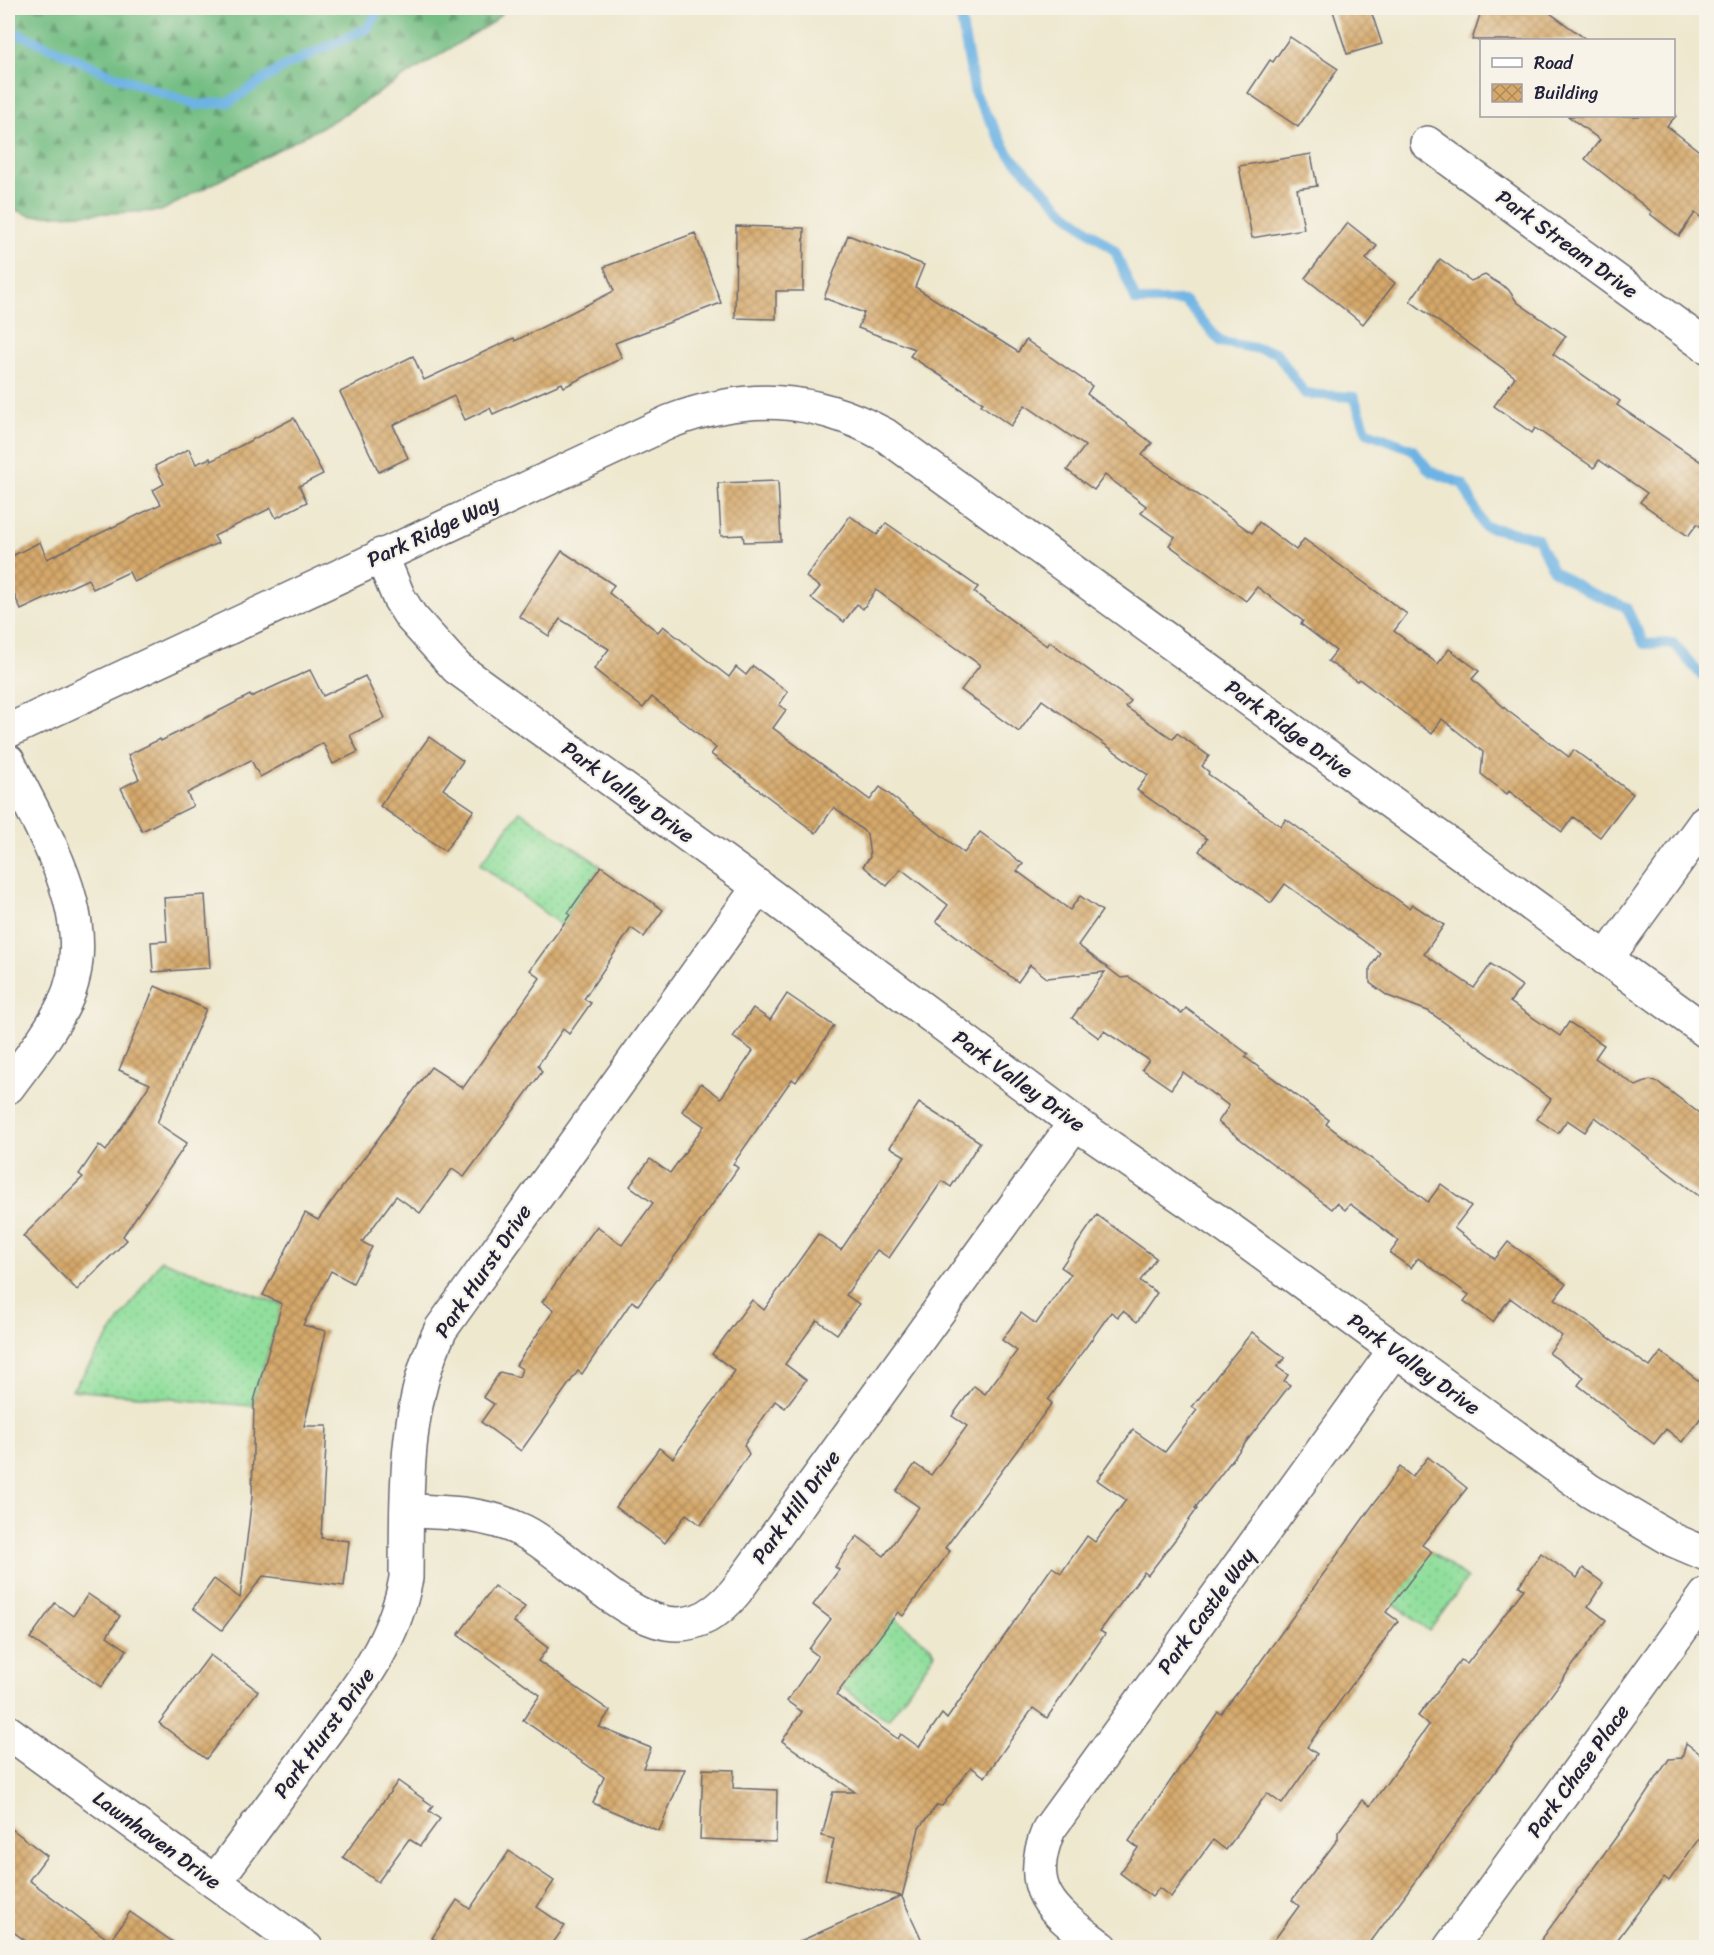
<svg xmlns="http://www.w3.org/2000/svg" width="1714" height="1955" font-family="Sriracha,sans-serif">
<style>
.grass{fill:url(#grass-dots);stroke:#5a806c;stroke-width:1.5}
.forest{fill:url(#forest-firs);stroke:#4b7060;stroke-width:1.5}
.lines{fill:none;stroke-linecap:round;stroke-linejoin:round}
.stream{stroke:#6db3e4;stroke-width:10}
.building{fill:url(#building-cross-hatch)}
.minor-casing{stroke:#69676f;stroke-width:36}
.minor{stroke:#fff;stroke-width:33}
.labels{text-anchor:middle;dominant-baseline:central;stroke-width:4.5;stroke-linejoin:round;paint-order:stroke}
.street-label{font-size:21px;fill:#22223b;stroke:#f7f3e8}
</style>
<defs>
<pattern id="grass-dots" width="8" height="8" patternUnits="userSpaceOnUse" patternTransform="scale(1.5)"><rect width="8" height="8" fill="#91df9d"/><path d="M2 2h.1M6 6h.1" fill="none" stroke="#7dbf88" stroke-width="1.8" stroke-linecap="round"/></pattern>
<pattern id="forest-firs" width="22" height="20" patternUnits="userSpaceOnUse" patternTransform="scale(1.5)"><rect width="22" height="20" fill="#74be84"/><path d="M5 1l3.5 6h-7zM16 11l3.5 6h-7z" fill="#5f9a6d"/></pattern>
<pattern id="building-cross-hatch" width="8" height="8" patternUnits="userSpaceOnUse" patternTransform="scale(1.5)"><rect width="8" height="8" fill="#d6a96b"/><path d="M0 0l8 8M0 8l8-8" fill="none" stroke="#ad8959"/></pattern>
</defs>
<rect width="100%" height="100%" fill="#f7f3e8"/>
<filter id="ink" filterUnits="userSpaceOnUse"><feTurbulence type="fractalNoise" baseFrequency=".0167" numOctaves="2"/><feDisplacementMap in="SourceGraphic" scale="12" xChannelSelector="R" yChannelSelector="G"/><feConvolveMatrix kernelMatrix="1 2 1 2 8 2 1 2 1" color-interpolation-filters="sRGB"/></filter>
<filter id="wash" filterUnits="userSpaceOnUse"><feTurbulence type="fractalNoise" baseFrequency=".008" numOctaves="4" result="noise"/><feDisplacementMap in="SourceGraphic" scale="24" xChannelSelector="R" yChannelSelector="G"/><feGaussianBlur stdDeviation="1.35" result="paint"/><feColorMatrix in="noise" values="0 0 0 0 0 0 0 0 0 0 0 0 0 0 0 0 0 1.4 0 .05"/><feComposite in="paint" operator="in"/></filter>
<g filter="url(#wash)">
<rect width="100%" height="100%" fill="#eee8cf"/>
<g class="grass">
<path d="M520,811L601,866L568,913L595,932L586,944L480,864Z"/>
<path d="M161,1260L282,1305L252,1406L72,1390Z"/>
<path d="M1432,1552L1467,1579L1429,1631L1384,1596Z"/>
<path d="M892,1616L930,1646L935,1653L888,1720L839,1685L845,1676L849,1678L890,1623Z"/>
</g>
<path class="forest" d="M8,8H507L493,22L331,122L161,211L31,216L8,207Z"/>
<g class="lines">
<g class="stream">
<path d="M959,8L975,94L1009,154L1066,213L1115,251L1136,301H1185L1221,342L1276,352L1305,394L1354,397L1367,432L1412,449L1430,471L1463,484L1484,526L1537,538L1553,570L1586,591L1626,607L1644,644L1673,643L1701,675L1706,677"/>
<path d="M8,29L110,74L196,105L229,102L285,66L368,28L380,8"/>
</g>
</g>
<g id="blocks">
<g class="building">
<path d="M1332,8H1370L1382,44L1347,54Z"/>
<path d="M1482,8H1543L1587,40H1472Z"/>
<path d="M1290,37L1338,69L1298,127L1248,93L1270,60L1273,62Z"/>
<path d="M1568,116H1676L1667,126L1707,157V222L1695,213L1679,236L1650,214L1652,212L1585,159L1600,140Z"/>
<path d="M1311,154L1317,186L1297,189L1304,229L1252,238L1239,166Z"/>
<path d="M1348,223L1377,246L1366,259L1395,283L1363,324L1305,278Z"/>
<path d="M736,226L804,228L803,291H776V319L735,318Z"/>
<path d="M695,233L721,303L615,343L622,358L564,387L562,383L493,414L490,408L465,420L454,396L393,425L408,458L379,472L340,392L413,356L424,380L514,338L515,341L614,291L604,267Z"/>
<path d="M848,235L924,265L915,287L1018,352L1026,340L1092,386L1087,394L1152,443L1142,455L1252,533L1259,522L1296,550L1304,539L1407,614L1394,631L1438,664L1449,649L1479,671L1472,679L1508,711L1569,757L1574,750L1633,794L1600,837L1573,817L1562,832L1509,791L1507,794L1481,774L1483,752L1442,719L1432,734L1359,679L1357,681L1328,661L1336,651L1301,624L1303,621L1257,587L1246,601L1169,545L1175,537L1141,513L1146,506L1105,475L1094,490L1067,470L1085,446L1025,405L1011,426L981,405L983,403L910,356L915,349L858,328L864,313L824,298Z"/>
<path d="M1440,259L1471,281L1485,275L1508,289L1517,302L1566,336L1553,354L1620,401L1617,405L1707,466V531L1697,524L1688,536L1640,502L1647,493L1599,460L1594,468L1535,428L1532,433L1494,406L1515,377L1410,301Z"/>
<path d="M294,418L323,474L299,486L307,502L276,518L271,508L214,536L218,543L134,582L129,572L93,589L88,579L21,610L8,581V558L40,542L47,559L161,504L153,490L164,484L155,466L189,449L196,464L210,458L211,461Z"/>
<path d="M778,481L781,541L744,542L743,535L721,536L718,483Z"/>
<path d="M850,516L877,535L886,523L978,587L974,592L1026,631L1047,646L1050,642L1131,701L1126,707L1173,739L1177,733L1209,756L1202,766L1209,772L1208,774L1281,826L1286,819L1409,908L1412,904L1444,925L1424,954L1474,988L1491,964L1522,986L1510,1002L1560,1036L1569,1022L1604,1045L1595,1058L1636,1086L1650,1080L1659,1083L1707,1119V1202L1595,1117L1585,1132L1567,1120L1558,1133L1537,1119L1551,1099L1428,1011L1388,996L1370,983V968L1380,953L1285,884L1271,903L1199,851L1207,839L1137,790L1148,775L1042,700L1019,732L961,690L980,665L876,590L863,609L857,604L844,622L811,598L820,587L806,577Z"/>
<path d="M562,551L614,585L609,593L658,632L663,626L729,677L736,667L746,675L753,666L788,692L779,705L786,710L773,728L870,800L880,787L964,853L980,832L1023,864L1017,871L1070,910L1080,896L1102,911L1078,945L1121,978L1129,977L1182,1014L1186,1008L1248,1054L1245,1057L1329,1120L1326,1124L1428,1202L1441,1184L1471,1206L1454,1228L1495,1259L1508,1242L1566,1284L1555,1299L1650,1367L1661,1352L1707,1387V1410L1682,1442L1666,1429L1654,1444L1578,1385L1584,1377L1549,1353L1562,1336L1510,1298L1493,1322L1464,1301L1469,1295L1418,1258L1411,1268L1390,1253L1399,1241L1350,1204L1345,1210L1337,1203L1332,1209L1218,1122L1229,1106L1183,1072L1171,1089L1142,1069L1149,1060L1104,1031L1099,1038L1072,1018L1105,972L1047,978L1030,965L1018,982L936,921L948,905L901,869L887,886L863,866L870,857L867,834L834,807L816,833L711,754L716,748L652,697L643,708L594,669L609,649L560,619L549,636L519,616Z"/>
<path d="M310,670L323,696L365,676L385,718L350,735L358,752L333,764L323,743L260,777L251,760L187,793L193,806L142,831L121,788L139,779L128,755L160,739L161,741L250,695L251,697Z"/>
<path d="M429,737L463,761L443,789L474,810L445,851L380,806Z"/>
<path d="M601,866L663,910L644,937L631,928L584,999L591,1003L569,1034L563,1029L538,1065L542,1072L464,1177L452,1169L420,1213L396,1196L362,1242L372,1247L353,1283L331,1271L303,1325L326,1331L304,1426H327L321,1538L349,1541L344,1586L263,1576L222,1630L193,1608L214,1579L240,1598L252,1497L254,1401L282,1304L263,1295L305,1213L318,1220L431,1067L463,1088L540,978L530,970L570,915L568,913Z"/>
<path d="M205,895L210,968L153,972L151,942L167,941L164,898Z"/>
<path d="M155,986L206,1009L157,1123L187,1143L123,1236L127,1240L77,1290L23,1236L83,1177L79,1174L99,1145L106,1151L150,1084L119,1070Z"/>
<path d="M787,994L834,1026L796,1082L792,1079L733,1164L738,1168L693,1232L638,1305L632,1301L582,1374L578,1371L521,1451L481,1422L494,1404L483,1397L500,1372L519,1377L522,1369L516,1365L554,1310L542,1302L597,1226L622,1245L653,1203L630,1186L650,1159L670,1173L704,1126L682,1111L701,1083L721,1098L753,1051L733,1037L753,1008L770,1020Z"/>
<path d="M919,1103L980,1142L951,1187L942,1181L889,1258L877,1250L846,1295L859,1304L837,1334L817,1320L785,1364L806,1380L785,1408L775,1401L744,1445L749,1454L701,1525L686,1514L665,1543L616,1507L659,1448L673,1458L735,1371L712,1354L752,1300L764,1310L818,1234L841,1250L905,1156L890,1147Z"/>
<path d="M1097,1215L1156,1258L1140,1281L1157,1293L1137,1322L1123,1311L1118,1317L1111,1312L1048,1400L1052,1403L945,1548L950,1551L903,1616L898,1612L836,1695L898,1739L901,1734L919,1747L942,1714L947,1719L1052,1567L1061,1573L1087,1536L1095,1542L1126,1500L1097,1480L1133,1430L1165,1452L1197,1410L1192,1407L1252,1332L1285,1358L1277,1367L1288,1375L1284,1381L1290,1385L1195,1508L1197,1509L1177,1537L1148,1575L1144,1572L1100,1631L1105,1634L1047,1718L1033,1708L985,1777L971,1767L942,1806L937,1805L919,1828L902,1897L925,1947H787L901,1896L825,1879L834,1839L822,1836L833,1792H855L782,1741L802,1712L787,1701L818,1656L809,1649L831,1619L813,1605L839,1570L835,1567L857,1536L884,1556L919,1507L896,1491L915,1464L931,1475L967,1426L952,1416L974,1386L985,1394L1017,1351L1002,1340L1021,1313L1036,1324L1071,1274L1061,1267Z"/>
<path d="M1428,1457L1467,1488L1422,1545L1432,1552L1386,1612L1398,1621L1307,1747L1317,1754L1282,1804L1267,1793L1226,1850L1213,1840L1171,1897L1159,1888L1152,1897L1120,1873L1138,1848L1129,1841L1218,1712L1221,1714L1256,1668L1400,1467L1412,1477Z"/>
<path d="M1541,1553L1577,1578L1583,1568L1603,1583L1588,1606L1606,1620L1367,1947H1269L1299,1906L1292,1900L1338,1839V1832L1362,1800L1370,1806L1429,1725L1418,1716L1461,1660L1467,1664L1524,1589L1519,1586Z"/>
<path d="M494,1586L525,1607L514,1622L548,1648L538,1661L610,1711L599,1727L651,1748L643,1768L685,1769L659,1831L593,1803L604,1777L523,1720L540,1695L458,1635Z"/>
<path d="M88,1594L120,1616L107,1636L127,1650L101,1687L30,1638L55,1603L73,1616Z"/>
<path d="M210,1655L258,1691L206,1759L159,1723Z"/>
<path d="M1686,1743L1707,1759V1827L1669,1881L1664,1877L1612,1947H1536L1630,1818L1669,1759L1682,1758Z"/>
<path d="M703,1769L734,1770L733,1788L777,1790L776,1842L700,1839Z"/>
<path d="M398,1781L433,1806L429,1811L440,1819L420,1846L409,1839L378,1882L343,1857Z"/>
<path d="M8,1826L47,1856L29,1880L110,1941L130,1912L180,1947H34L8,1928Z"/>
<path d="M509,1851L554,1881L537,1907L565,1926L550,1947H446L432,1938L457,1900L470,1909Z"/>
</g>
</g>
</g>
<g filter="url(#ink)">
<use href="#blocks" fill-opacity="0" stroke="#69676f" stroke-width="1.5"/>
<g class="lines">
<g class="minor-casing">
<g id="minor">
<path d="M1427,143L1706,346"/>
<path d="M381,555L399,598L411,617L457,668L759,887L1075,1123L1229,1229L1590,1491L1673,1540L1706,1554"/>
<path d="M8,731L669,422C745,393 812,395 885,435L1706,1031"/>
<path d="M8,761C43,835 103,921 64,1004C49,1035 27,1061 8,1087"/>
<path d="M1606,959L1706,821"/>
<path d="M407,1511C447,1512 487,1513 523,1531C588,1564 664,1680 736,1591L1075,1123"/>
<path d="M8,1732L306,1948"/>
<path d="M215,1882C247,1839 278,1796 310,1753C350,1698 394,1647 406,1578C407,1494 403,1406 441,1329L759,887"/>
<path d="M1102,1948C1056,1913 1022,1893 1049,1829L1395,1350"/>
<path d="M1450,1948L1706,1595"/>
</g>
</g>
<use href="#minor" class="minor"/>
</g>
</g>
<g class="labels">
<g class="street-label">
<text transform="translate(1567 244) rotate(36)">Park Stream Drive</text>
<text transform="translate(433 531) rotate(-25)">Park Ridge Way</text>
<text transform="translate(1289 729) rotate(36)">Park Ridge Drive</text>
<text transform="translate(628 792) rotate(36)">Park Valley Drive</text>
<text transform="translate(1019 1081) rotate(36)">Park Valley Drive</text>
<text transform="translate(483 1271) rotate(-56)">Park Hurst Drive</text>
<text transform="translate(1414 1364) rotate(36)">Park Valley Drive</text>
<text transform="translate(796 1507) rotate(-54)">Park Hill Drive</text>
<text transform="translate(1206 1611) rotate(-54)">Park Castle Way</text>
<text transform="translate(324 1733) rotate(-54)">Park Hurst Drive</text>
<text transform="translate(1578 1771) rotate(-54)">Park Chase Place</text>
<text transform="translate(157 1840) rotate(36)">Lawnhaven Drive</text>
</g>
</g>
<rect width="1714" height="1955" fill="none" stroke="#f7f3e8" stroke-width="30"/>
<rect x="1480" y="39" width="195" height="78" fill="#f7f3e8" stroke="#a29fa3" stroke-width="1.5"/>
<rect x="1492" y="58" width="30" height="9" fill="#ffffff" stroke="#a29fa3" stroke-width="1.5"/>
<text x="1534" y="69" font-size="18" fill="#22223b">Road</text>
<rect x="1492" y="84" width="30" height="18" fill="url(#building-cross-hatch)" stroke="#a29fa3" stroke-width="1.5"/>
<text x="1534" y="99" font-size="18" fill="#22223b">Building</text>
</svg>
